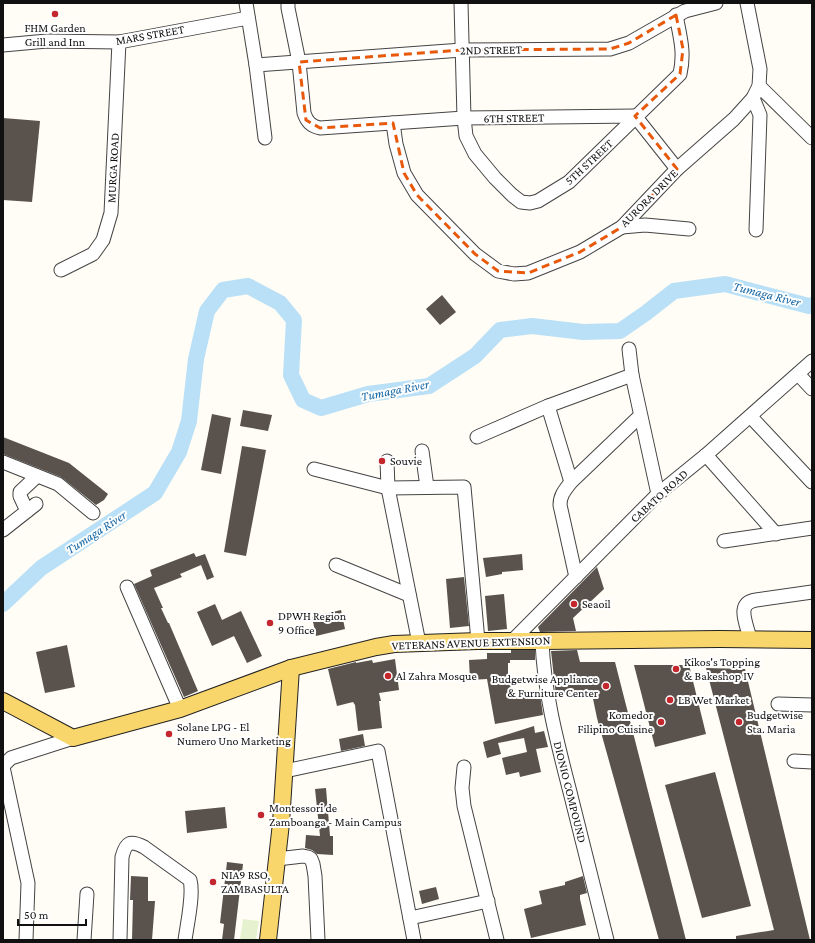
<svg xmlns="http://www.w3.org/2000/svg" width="815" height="943" font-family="'Crimson Pro',serif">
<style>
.pitch{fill:#e6f2cf}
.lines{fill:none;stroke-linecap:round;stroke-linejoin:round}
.river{stroke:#b9e0f7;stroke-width:16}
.building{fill:#5a524d}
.minor-casing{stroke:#444;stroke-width:15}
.major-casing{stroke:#222;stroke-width:18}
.minor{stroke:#fff;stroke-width:13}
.major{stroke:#f9d66b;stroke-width:16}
.marked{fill:none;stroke:#e8590c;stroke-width:3;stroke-dasharray:8 5;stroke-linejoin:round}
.poi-dot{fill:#c4262e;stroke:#fff;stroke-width:1.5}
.labels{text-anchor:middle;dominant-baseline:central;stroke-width:4;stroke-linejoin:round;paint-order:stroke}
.poi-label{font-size:12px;fill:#111;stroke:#fff;text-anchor:start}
.street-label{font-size:12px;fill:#111;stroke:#fff}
.water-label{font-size:13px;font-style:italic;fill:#1768a6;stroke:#fff}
</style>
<rect width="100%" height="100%" fill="#fffdf5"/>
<path class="pitch" d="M243,919L259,921L256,940H240Z"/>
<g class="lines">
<path class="river" d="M3,604L41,568L155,493L179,452L189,421L196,359L207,311L223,290L248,286L280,303L294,320L291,375L303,400L321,408L368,394L429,386L475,356L500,330L532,326L583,332L620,331L646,313L674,291L725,284L809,306L812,305"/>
</g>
<g class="building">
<path d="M3,118L40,121L32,202L3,200Z"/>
<path d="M442,295L456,312L440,325L426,309Z"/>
<path d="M243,410L272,415L268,431L240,426Z"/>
<path d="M212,414L231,418L221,474L201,470Z"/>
<path d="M3,437L69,463L108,494L104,500L96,505L61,477L3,454Z"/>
<path d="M242,446L266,450L246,556L224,552Z"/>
<path d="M194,553L196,557L205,554L214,577L207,580L201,565L180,574L182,577L154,588L163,608H161L168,623H169L198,691L184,697L134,584L152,576L150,570Z"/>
<path d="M522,554L523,570L502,572V574L486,577L483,558Z"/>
<path d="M597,567L604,589L573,618L576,631L540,632L538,627Z"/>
<path d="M464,577L469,626L450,628L446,579Z"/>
<path d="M504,594L507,629L488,631L485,596Z"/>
<path d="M215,604L222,620L241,611L262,656L247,663L234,636L212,646L197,612Z"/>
<path d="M341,610L345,629L316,636L312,617Z"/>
<path d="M67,645L75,687L45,693L36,652Z"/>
<path d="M511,650H535V660H510V663H508V675L513,699L540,694L543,715L495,724L487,679L470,680L469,660L487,659V653H511Z"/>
<path d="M577,650L580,662H615L686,940H659L597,718L592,694L556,696L551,651Z"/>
<path d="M395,659L399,690L379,693L381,701H379L382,728L358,731L355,705L353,702L337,706L328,669L356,662V663L372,660L373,663Z"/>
<path d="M634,665H689L706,734L655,747Z"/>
<path d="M706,668L745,669L810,940H736V936L774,930Z"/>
<path d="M534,726L535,733L544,731L548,747L536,749L541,772L520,777L519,772L506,775L502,758L527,752L524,738L498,743L501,754L487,758L483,742Z"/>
<path d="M363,734L365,746L341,751L339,739Z"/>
<path d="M715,772L751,906L702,918L665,785Z"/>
<path d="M326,788L330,836H333V855L317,854L312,850L305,848L306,835L320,836L315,789Z"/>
<path d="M225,807L227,828L187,833L185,811Z"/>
<path d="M227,862L243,864L234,940H222L224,924L220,923Z"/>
<path d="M131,876L148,877V901H155L152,940H132L133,900H130Z"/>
<path d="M583,876L587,893L580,895V899L586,925L531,938L524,909L542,904L539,891L565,885V882Z"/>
<path d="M436,887L439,899L422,904L419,891Z"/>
</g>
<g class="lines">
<g class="minor-casing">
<g id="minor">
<path d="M246,3L256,65L265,138"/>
<path d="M288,3V8L299,62L304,113C307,122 311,126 320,128L464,118L635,116L677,169"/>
<path d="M461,3L464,118L466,136L475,154L495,178L512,195L521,202L530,203L538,201L569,182L680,74C685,52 680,37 676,15"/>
<path d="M3,45L47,41L119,42L248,18"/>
<path d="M256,65L462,50L610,49L629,43L685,11L716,3"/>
<path d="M759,86L812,138"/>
<path d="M753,98L760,115L756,230"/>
<path d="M393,123L396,144L404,173L417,195L475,254L498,271L514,274L528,273L580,252L622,227L677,169L734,119L753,98L759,86L760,69L747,3"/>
<path d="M622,227L645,225L689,229"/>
<path d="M61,270L93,254L103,240L111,213L119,42"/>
<path d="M629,349L632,375"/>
<path d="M798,374L812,389"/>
<path d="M751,417L812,482"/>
<path d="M477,437L548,406"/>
<path d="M422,451L427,487"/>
<path d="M706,455L776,534"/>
<path d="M387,461L388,488L419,643"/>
<path d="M3,462L58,484L93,513"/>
<path d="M314,469L388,488L464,487L478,641"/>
<path d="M571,482L548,406L632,375L658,494"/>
<path d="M27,511L20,496V492L37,476"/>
<path d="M3,530L36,504"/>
<path d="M724,541L812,528"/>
<path d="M336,565L409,595"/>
<path d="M576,577L560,505C560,495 565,490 571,482L640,416"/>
<path d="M127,587L180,709"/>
<path d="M750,639C747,624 735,603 756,600L812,592"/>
<path d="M513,640L658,494L706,455L812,361"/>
<path d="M542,641C544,694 558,745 571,796C583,844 595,892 607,940"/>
<path d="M778,704L812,705"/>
<path d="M794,761L812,762"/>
<path d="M464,767L462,788L464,806L497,940"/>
<path d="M285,771L378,751L414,940"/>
<path d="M277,859L303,856L308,857L311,859L313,864L315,876L318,940"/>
<path d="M410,918L488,901"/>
<path d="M26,940L28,883L3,767L5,764L11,758L73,738"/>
<path d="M84,940L87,894"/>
<path d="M120,940L122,857C126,842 130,840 144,847L190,880C194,894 187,925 185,940"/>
</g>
</g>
<g class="major-casing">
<g id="major">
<path d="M3,701L73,738L180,709L291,668L376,647L394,644L478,641H542L719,639L812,640"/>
<path d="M268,940L281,823L291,668"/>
</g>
</g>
<use href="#minor" class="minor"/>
<use href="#major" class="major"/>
</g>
<path class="marked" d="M676,15L683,49L680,74L635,116L677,169L622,227L580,252L528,273L498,271L475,254L417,195L404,173L393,123L320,128L306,120L299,62L462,50L610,49L629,43Z"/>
<g class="poi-dot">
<circle cx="55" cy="14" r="4"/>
<circle cx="382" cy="461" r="4"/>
<circle cx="574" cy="604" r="4"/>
<circle cx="270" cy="623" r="4"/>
<circle cx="676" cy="669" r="4"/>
<circle cx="388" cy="676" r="4"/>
<circle cx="606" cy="686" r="4"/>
<circle cx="670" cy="700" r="4"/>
<circle cx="661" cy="722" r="4"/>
<circle cx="739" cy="722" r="4"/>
<circle cx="169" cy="734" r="4"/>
<circle cx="261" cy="815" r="4"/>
<circle cx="213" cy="882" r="4"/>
</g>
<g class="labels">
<g class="poi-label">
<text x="55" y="28" text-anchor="middle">FHM Garden<tspan x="55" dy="14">Grill and Inn</tspan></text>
<text x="390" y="461">Souvie</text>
<text x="582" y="604">Seaoil</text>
<text x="278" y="616">DPWH Region<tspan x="278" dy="14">9 Office</tspan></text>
<text x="684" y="662">Kikos's Topping<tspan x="684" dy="14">&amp; Bakeshop IV</tspan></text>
<text x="396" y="676">Al Zahra Mosque</text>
<text x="598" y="679" text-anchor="end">Budgetwise Appliance<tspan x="598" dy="14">&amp; Furniture Center</tspan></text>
<text x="678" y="700">LB Wet Market</text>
<text x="653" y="715" text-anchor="end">Komedor<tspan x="653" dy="14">Filipino Cuisine</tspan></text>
<text x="747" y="715">Budgetwise<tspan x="747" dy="14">Sta. Maria</tspan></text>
<text x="177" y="727">Solane LPG - El<tspan x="177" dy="14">Numero Uno Marketing</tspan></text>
<text x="269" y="808">Montessori de<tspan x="269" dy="14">Zamboanga - Main Campus</tspan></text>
<text x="221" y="875">NIA9 RSO,<tspan x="221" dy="14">ZAMBASULTA</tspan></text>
</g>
<g class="street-label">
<text transform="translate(150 35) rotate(-10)">MARS STREET</text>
<text transform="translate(491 50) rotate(-1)">2ND STREET</text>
<text transform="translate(514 118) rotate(-1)">6TH STREET</text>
<text transform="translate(589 162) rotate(-43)">5TH STREET</text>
<text transform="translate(113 168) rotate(-87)">MURGA ROAD</text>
<text transform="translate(649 198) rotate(-45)">AURORA DRIVE</text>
<text transform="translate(659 496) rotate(-42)">CABATO ROAD</text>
<text transform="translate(471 643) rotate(-2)">VETERANS AVENUE EXTENSION</text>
<text transform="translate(570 792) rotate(76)">DIONIO COMPOUND</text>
</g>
<g class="water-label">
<text transform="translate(767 294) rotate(14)">Tumaga River</text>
<text transform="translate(395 390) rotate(-11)">Tumaga River</text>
<text transform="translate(96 532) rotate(-33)">Tumaga River</text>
</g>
</g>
<rect width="815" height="943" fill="none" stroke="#111111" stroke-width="8"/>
<path d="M18 919v6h68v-6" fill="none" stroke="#111111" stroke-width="2"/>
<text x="24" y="919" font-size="12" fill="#111111" stroke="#ffffff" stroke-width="3" paint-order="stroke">50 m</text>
</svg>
